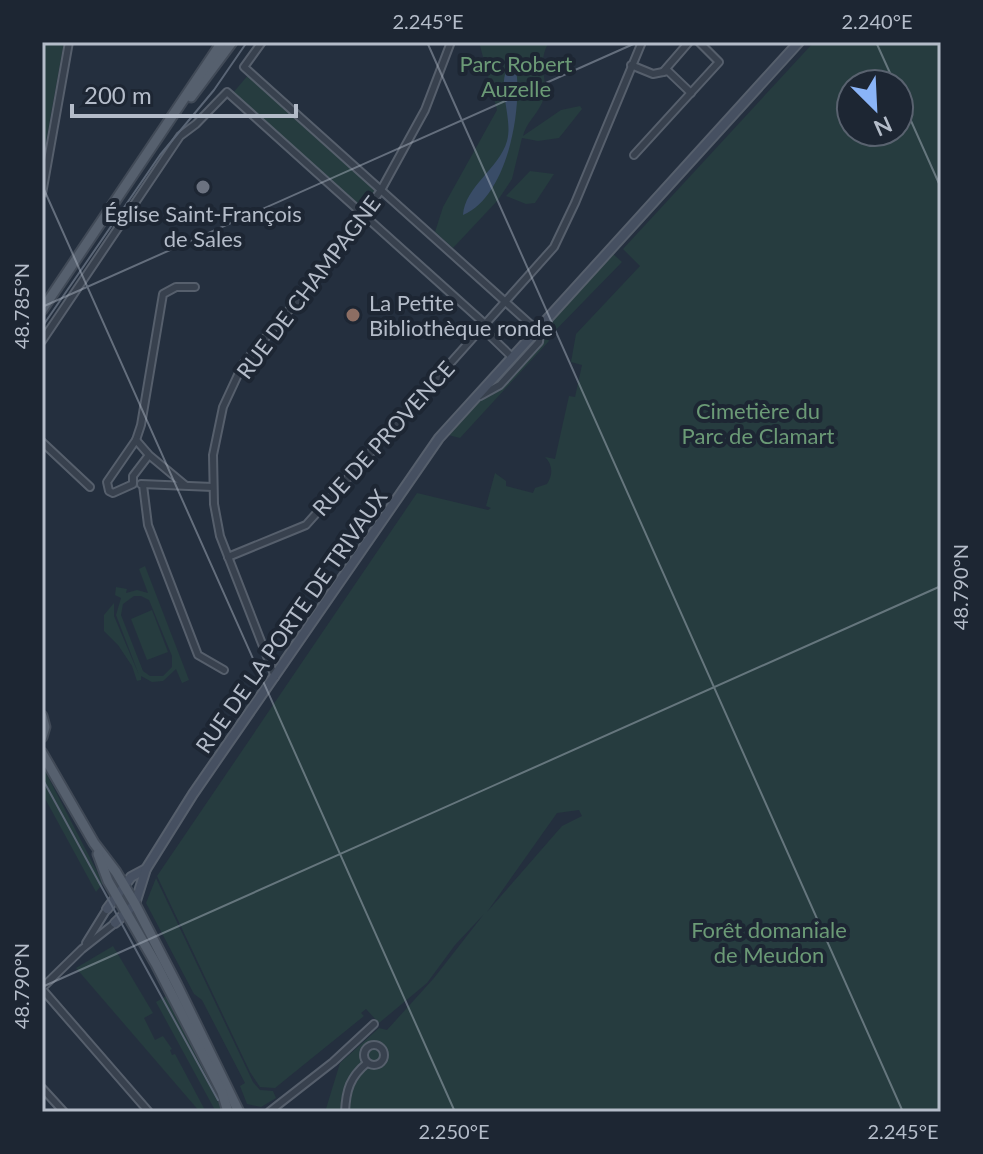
<svg xmlns="http://www.w3.org/2000/svg" width="983" height="1154" font-family="Lato,sans-serif">
<style>
.green{fill:#263c3f;fill-rule:evenodd}
.water{fill:#394c67}
.lines{fill:none;stroke-linecap:round;stroke-linejoin:round}
.street-casing{stroke:#565f6c;stroke-width:10}
.secondary-casing{stroke:#565f6c;stroke-width:12}
.primary-casing{stroke:#414a57;stroke-width:13}
.street{stroke:#38414e;stroke-width:6}
.secondary{stroke:#465061;stroke-width:8}
.primary{stroke:#56606e;stroke-width:9}
.tram{stroke:#5a6575;stroke-width:2}
.ticks{fill:none;stroke:#b4bcc9;stroke-width:2;stroke-opacity:0.45}
.worship-dot{fill:#6b7280;stroke:#1d2633;stroke-width:3}
.education-dot{fill:#8d6e63;stroke:#1d2633;stroke-width:3}
.labels{text-anchor:middle;dominant-baseline:central;stroke-width:8;stroke-linejoin:round;paint-order:stroke}
.park-label{font-size:22px;fill:#6b9a76;stroke:#1d2633}
.poi-label{font-size:22px;fill:#b4bcc9;stroke:#1d2633}
.street-label{font-size:22px;fill:#b4bcc9;stroke:#1d2633}
.neatline{fill:none;stroke:#b4bcc9;stroke-width:3}
.ticks-label{font-size:20px;text-anchor:middle;fill:#b4bcc9}
</style>
<rect width="100%" height="100%" fill="#242f3e"/>
<g class="green">
<path d="M42,42H64L42,164Z"/>
<path d="M479,42H549C535,65 551,81 542,103C536,116 526,123 523,136L561,110L580,106L582,109L559,138L538,141L522,138L512,179L498,200L453,248L435,232L443,207L497,110Z"/>
<path d="M814,42H941V1112H325L340,1063L379,1028L387,1030L434,978L484,914L455,945L427,983L379,1023L366,1009L361,1013L364,1016L275,1088L260,1087L250,1072L157,876L417,493L488,510L491,508L486,506L495,473L506,481V486L533,493L535,488L547,484C553,475 553,465 545,457L555,459L569,396L575,397L582,365L571,362L576,334L640,266L623,249ZM851,84H899V132H851ZM579,810L582,816L562,826L487,912L557,813Z"/>
<path d="M249,74L378,192L363,212L232,94Z"/>
<path d="M530,171L554,174L535,203L526,204L506,196Z"/>
<path d="M612,253L622,262L548,338L549,341L460,438L448,435Z"/>
<path d="M145,566L189,680L182,683L176,669L163,681L152,682L141,676V680L137,681L132,666L118,645L104,631V615L114,603V616L139,675L116,615L121,598L115,595L116,587L127,589L126,593L137,590L148,593L139,569ZM134,596H141L149,600L172,656V667L163,676H150L143,671L121,615L123,604Z"/>
<path d="M152,610L168,652L147,660L131,619Z"/>
<path d="M45,771L103,883L96,892L42,793V772Z"/>
<path d="M156,878L253,1082L260,1090L273,1091L276,1098L261,1107L247,1104L240,1086L245,1083L202,1000L194,994L146,903Z"/>
<path d="M113,946L153,1013L144,1018L155,1040L163,1036L172,1049L170,1050L172,1055L175,1054L206,1112H200L76,968Z"/>
<path d="M168,995L219,1095L223,1112H216L156,1002Z"/>
</g>
<path class="water" d="M512,61L515,62C524,105 508,197 463,215C465,186 499,169 507,141C514,115 493,83 512,61Z"/>
<g class="lines">
<g class="street-casing">
<g id="street">
<path d="M262,42L244,67L540,333L539,342L500,385L480,396"/>
<path d="M631,65L653,74L668,71L691,93"/>
<path d="M663,72L689,42"/>
<path d="M634,155L719,62L699,42"/>
<path d="M42,194L69,42"/>
<path d="M42,341L180,136L196,124L227,92L485,324L483,329L511,356"/>
<path d="M136,440L141,425L163,294L176,287H195"/>
<path d="M42,442L90,487"/>
<path d="M149,455L133,476V484L113,493L109,491L107,482L136,440L149,455L185,485"/>
<path d="M141,484L213,487"/>
<path d="M143,485L148,525L198,655L224,670"/>
<path d="M228,557L306,525L554,247L575,203L642,42"/>
<path d="M275,677L220,536L214,504L213,455L223,407L243,364L321,273L381,190L425,110L451,42"/>
<path d="M86,943L107,909"/>
<path d="M42,988L82,949L115,923"/>
<path d="M42,989L149,1112"/>
<circle cx="374" cy="1055" r="10"/>
<path d="M42,1088L64,1112"/>
<path d="M269,1112L333,1062L374,1024"/>
<path d="M345,1112C346,1090 350,1077 367,1063"/>
</g>
</g>
<g class="secondary-casing">
<g id="secondary">
<path d="M107,909L131,877L146,869"/>
<path d="M115,923L135,904L146,869L193,794L439,438L799,42"/>
</g>
</g>
<g class="primary-casing">
<g id="primary">
<path d="M191,97L232,42"/>
<path d="M42,310L222,42"/>
<path d="M42,716L45,727L42,737"/>
<path d="M42,753L94,843L116,872L135,904L177,985L239,1112"/>
<path d="M98,854L108,881L156,964L222,1092L228,1112"/>
</g>
</g>
<use href="#street" class="street"/>
<use href="#secondary" class="secondary"/>
<use href="#primary" class="primary"/>
<g class="tram">
<path d="M42,327L160,155L214,90L247,42"/>
<path d="M42,778L218,1100"/>
</g>
</g>
<path class="ticks" d="M427,42L903,1112M876,42L895,84M899,94L941,188M42,185L455,1112M42,307L638,42M42,987L941,586"/>
<circle class="worship-dot" cx="203" cy="187" r="8"/>
<circle class="education-dot" cx="353" cy="315" r="8"/>
<g class="labels">
<g class="park-label">
<text x="516" y="63">Parc Robert<tspan x="516" dy="25">Auzelle</tspan></text>
<text x="758" y="410">Cimetière du<tspan x="758" dy="25">Parc de Clamart</tspan></text>
<text x="769" y="929">Forêt domaniale<tspan x="769" dy="25">de Meudon</tspan></text>
</g>
<g class="poi-label">
<text x="203" y="213">Église Saint-François<tspan x="203" dy="25">de Sales</tspan></text>
<text x="369" y="302" text-anchor="start">La Petite<tspan x="369" dy="25">Bibliothèque ronde</tspan></text>
</g>
<g class="street-label">
<text transform="translate(308 287) rotate(-53)">RUE DE CHAMPAGNE</text>
<text transform="translate(383 438) rotate(-48)">RUE DE PROVENCE</text>
<text transform="translate(291 621) rotate(-55)">RUE DE LA PORTE DE TRIVAUX</text>
</g>
</g>
<rect width="983" height="1154" fill="none" stroke="#1d2633" stroke-width="88"/>
<g transform="translate(875 108) rotate(156)"><circle r="38" fill="#1d2633" stroke="#59626f" stroke-width="2"/>
<path d="M0-6L14 30L0 20L-14 30Z" fill="#8ab4f8"/>
<text y="-12" font-size="22" font-weight="bold" text-anchor="middle" fill="#b4bcc9">N</text>
</g>
<path d="M72 104v12h224v-12" fill="none" stroke="#b4bcc9" stroke-width="4"/>
<text x="84" y="104" font-size="24" fill="#b4bcc9" stroke="#1d2633" stroke-width="6" paint-order="stroke">200 m</text>
<rect x="44" y="44" width="895" height="1066" class="neatline"/>
<g class="ticks-label">
<text x="428" y="29">2.245°E</text>
<text x="877" y="29">2.240°E</text>
<text transform="translate(22 306) rotate(-90)" y="7">48.785°N</text>
<text transform="translate(961 587) rotate(-90)" y="7">48.790°N</text>
<text transform="translate(22 986) rotate(-90)" y="7">48.790°N</text>
<text x="454" y="1139">2.250°E</text>
<text x="903" y="1139">2.245°E</text>
</g>
</svg>
